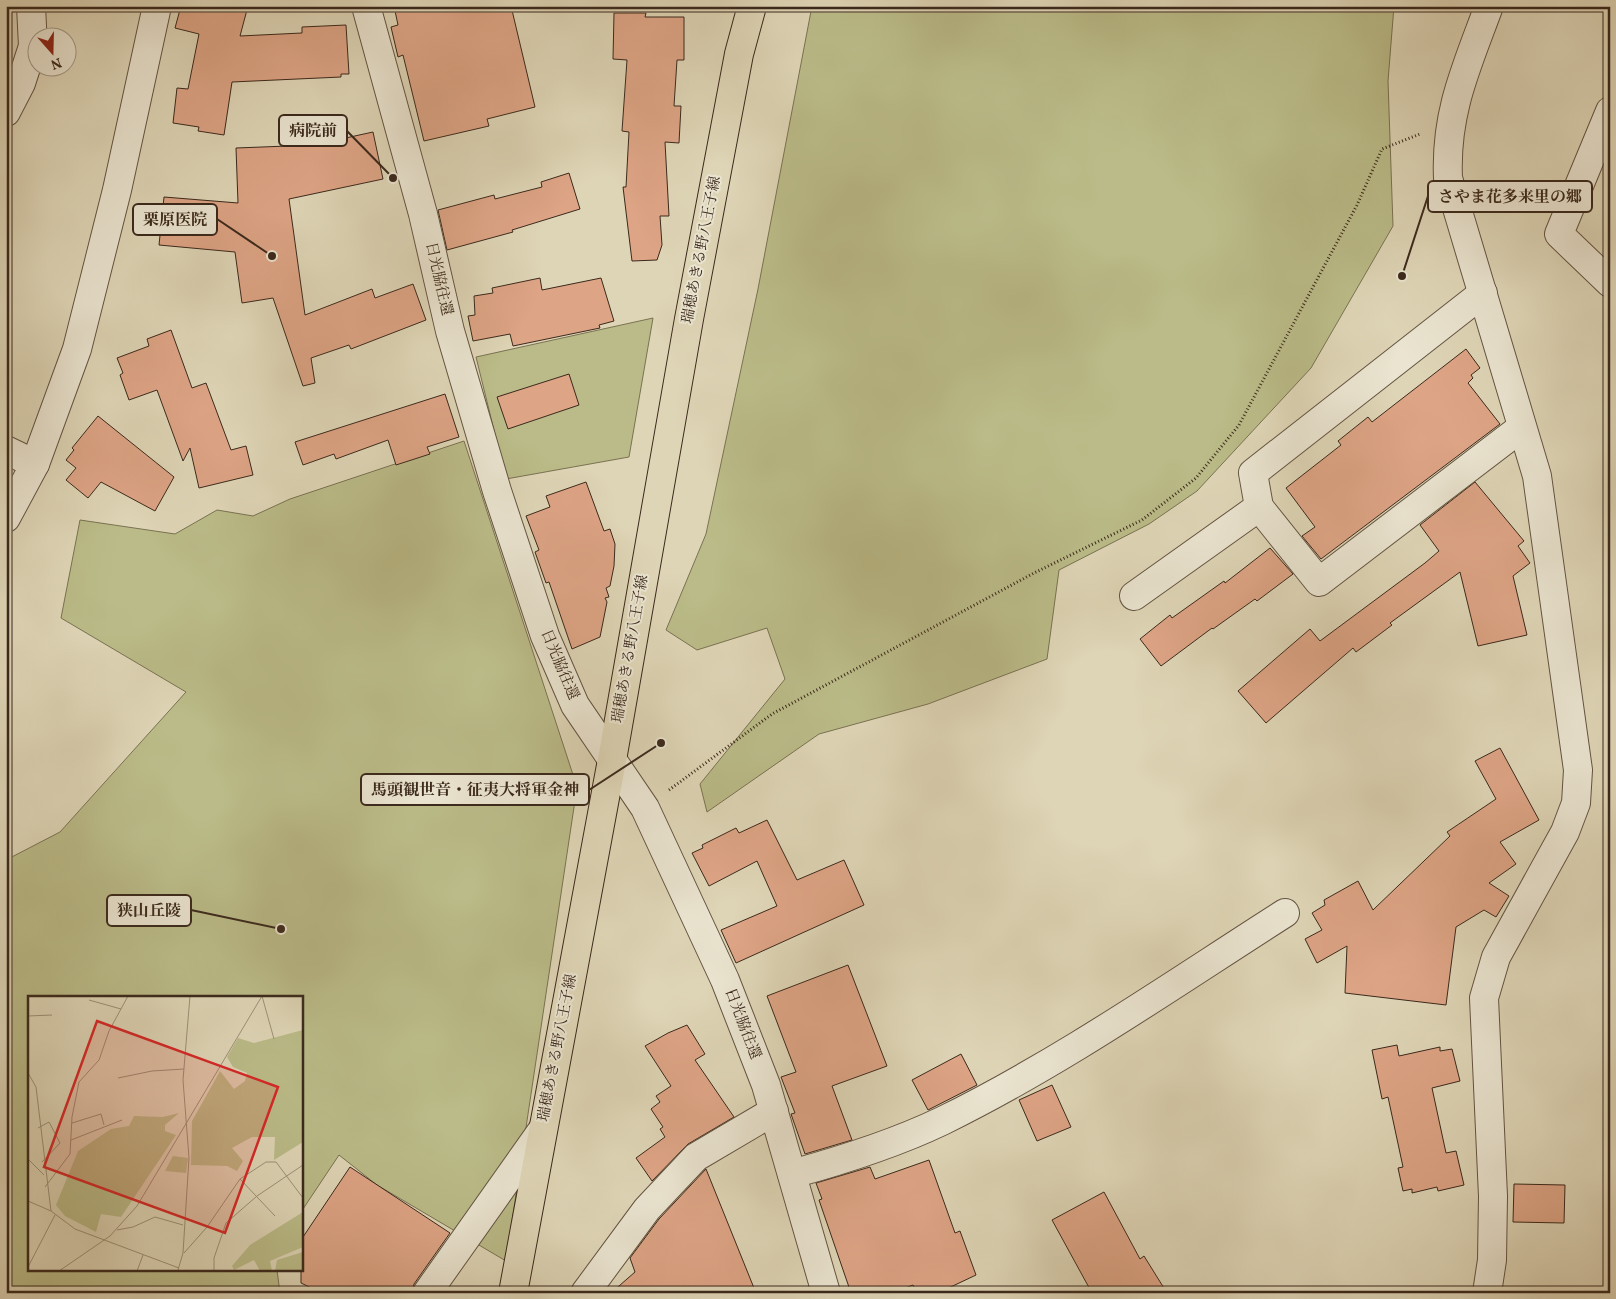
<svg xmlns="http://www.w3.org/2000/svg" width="1616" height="1299" font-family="Vollkorn,'Noto Serif JP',serif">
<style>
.green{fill:#babb88;stroke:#7a7252}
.building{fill:#dda485;stroke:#3b291c}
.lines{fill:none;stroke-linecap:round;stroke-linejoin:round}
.minor-casing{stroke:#645442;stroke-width:30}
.major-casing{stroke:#3b291c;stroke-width:30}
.path{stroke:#3b291c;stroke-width:3;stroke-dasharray:1 2.5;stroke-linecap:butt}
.minor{stroke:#eae4d0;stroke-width:28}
.major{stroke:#ded5b6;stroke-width:28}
.labels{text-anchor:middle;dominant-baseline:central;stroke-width:4;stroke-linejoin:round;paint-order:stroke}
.street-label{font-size:15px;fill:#3b291c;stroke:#eae4d0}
.inset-road{fill:none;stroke:#9d9078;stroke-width:1}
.view{fill:#d62828;fill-opacity:0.15;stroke:#d62828;stroke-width:2.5}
.inset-edge{fill:none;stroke:#3b291c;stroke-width:2.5}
.leader{fill:none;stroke:#3b291c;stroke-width:2}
.callout-dot{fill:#3b291c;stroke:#eae4d0;stroke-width:2}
.callout{fill:#eae4d0;stroke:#3b291c;stroke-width:2}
.callout-label{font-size:16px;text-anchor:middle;font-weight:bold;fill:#3b291c}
</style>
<rect width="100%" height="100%" fill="#ded5b6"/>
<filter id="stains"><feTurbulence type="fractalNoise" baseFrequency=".004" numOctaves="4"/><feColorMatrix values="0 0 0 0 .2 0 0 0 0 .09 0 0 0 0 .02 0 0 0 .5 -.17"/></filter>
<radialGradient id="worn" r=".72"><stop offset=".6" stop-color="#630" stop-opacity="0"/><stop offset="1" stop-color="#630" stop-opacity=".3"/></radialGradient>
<g class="green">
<path d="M812,6H1394L1388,81L1393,226L1311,368L1197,491L1149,524L1059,570L1047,659L928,704L819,734L707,812L700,784L785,679L767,628L697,650L666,630L706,534L758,289Z"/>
<path d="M653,318L629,457L506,479L476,357Z"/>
<path d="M464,441L577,787L506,1261L377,1185L339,1155L301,1212V998H29V1270H277L280,1293H6V860L60,832L186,692L61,618L80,520L175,534L217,510L253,516L290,499Z"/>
</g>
<g class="building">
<path d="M181,6H248L240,36L302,33V27L346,25L349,74H341V77L232,82L224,135L198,131L199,127L173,123L177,88L188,89L199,34L175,28Z"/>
<path d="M394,6H511L535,107L487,119L489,126L424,141L403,55L398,57L391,27L398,25Z"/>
<path d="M614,13H646L645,17H684V60H677L674,106H681L679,143L665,142L669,216H660L662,245L657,260L632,261L623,187H626L629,132L622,131L627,60L613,59Z"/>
<path d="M373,132L383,179L289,199L305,315L372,289L375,298L413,284L426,320L351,349L349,345L311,358L315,383L303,386L273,298L242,303L235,252L159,245L164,197L238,203L236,148L288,146L340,135L341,139Z"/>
<path d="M569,173L580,209L512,230L513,232L447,250L438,210L494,195L495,199L542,187L541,182Z"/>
<path d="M540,278L542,290L601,278L614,321L599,325L600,328L513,346L510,334L473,341L468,316L475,315L474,296L493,293L492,288Z"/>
<path d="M171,330L192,388L206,383L231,450L246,446L253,475L199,488L190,448L183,461L157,390L129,400L120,375L123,373L117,358L149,346L147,339Z"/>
<path d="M1466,349L1480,368L1471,375L1473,378L1468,383L1500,424L1321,559L1302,536L1315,527L1286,488L1341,445L1338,441L1368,417L1372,422Z"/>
<path d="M569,374L579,405L508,429L497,397Z"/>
<path d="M445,394L459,437L427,447L430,454L396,465L388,440L336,459L334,454L303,465L295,442Z"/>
<path d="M98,416L174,477L155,511L101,482L88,498L66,480L76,468L66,460L74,450L72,448Z"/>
<path d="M586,482L604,531L610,529L615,544L614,566L610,586L606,588L609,597L605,598L607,602L600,637L572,649L549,582L546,583L535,552L539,550L526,516L550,507L546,496Z"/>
<path d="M1475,482L1524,541L1518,546L1530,563L1513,576L1527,635L1478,646L1460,572L1390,623L1392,625L1356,652L1353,648L1266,723L1238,691L1310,629L1320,641L1425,563L1439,551L1420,525Z"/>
<path d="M1270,548L1293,574L1257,601L1255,599L1213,629L1212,628L1161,666L1140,639L1170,615L1172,618L1224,581L1225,583Z"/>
<path d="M1500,748L1539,820L1500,842L1516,864L1489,883L1509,896L1496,917L1484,910L1456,927L1446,1005L1345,993L1347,946L1317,963L1305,939L1322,930L1312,913L1325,905L1324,900L1358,881L1373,910L1450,836L1447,832L1496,799L1475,761Z"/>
<path d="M767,820L797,880L844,860L864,905L736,963L721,930L777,906L757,861L709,886L692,853L703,848L702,845L736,828L739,833Z"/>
<path d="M848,965L887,1066L832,1086L852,1140L805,1154L791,1114L795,1113L781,1077L796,1072L767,996Z"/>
<path d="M687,1025L705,1054L695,1060L734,1117L688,1144L652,1181L636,1158L665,1137L660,1129L663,1127L651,1109L660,1102L656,1096L671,1086L645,1046L668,1033Z"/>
<path d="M1397,1045L1399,1056L1440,1047V1051L1452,1049L1460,1081L1432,1088L1446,1153L1456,1151L1464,1185L1438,1191L1437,1187L1412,1193V1189L1403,1191L1398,1168L1403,1167L1388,1097L1382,1099L1372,1050Z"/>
<path d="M961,1054L977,1085L928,1110L912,1080Z"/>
<path d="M1052,1085L1071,1127L1037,1141L1019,1100Z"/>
<path d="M929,1160L955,1233L960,1231L976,1275L938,1293H917L913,1285L892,1293H851L819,1200L822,1199L816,1183L870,1167L875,1179Z"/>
<path d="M350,1167L450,1233L414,1284L412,1293H322L301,1283V1240Z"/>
<path d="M706,1169L756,1293H611L635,1272L630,1258L659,1219Z"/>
<path d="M1514,1184L1565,1185L1564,1223L1513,1222Z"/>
<path d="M1104,1192L1140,1259L1144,1256L1167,1293H1092L1052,1220Z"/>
</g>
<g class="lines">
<g class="minor-casing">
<g id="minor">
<path d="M366,6L423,214L450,331L497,491L545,636L575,705L645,808L725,980L766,1085L826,1293"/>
<path d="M1610,111L1559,234L1610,283"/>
<path d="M6,112L21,83L33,46L31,6"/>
<path d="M6,450L35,464"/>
<path d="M1259,507L1319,582L1521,428"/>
<path d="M6,518L35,464L77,349L117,190L157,6"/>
<path d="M1134,596L1259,507L1253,473L1483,293"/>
<path d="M792,1174C843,1160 894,1144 942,1121C1062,1062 1172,985 1285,913"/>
<path d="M427,1293L543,1129"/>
<path d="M585,1293L647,1209L696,1157L774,1111"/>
<path d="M1487,1293L1492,1260L1493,1196L1484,998L1496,957L1565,832L1576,803L1578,770L1537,476L1448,178C1445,112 1467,66 1489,6"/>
</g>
</g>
<g class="major-casing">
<path id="major" d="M513,1293L612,760L689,319L739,54L752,6"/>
</g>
<path class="path" d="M669,790L772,714L1034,573L1142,520L1196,478L1239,425L1357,205L1382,149L1420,134"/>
<use href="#minor" class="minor"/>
<use href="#major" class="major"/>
</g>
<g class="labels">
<g class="street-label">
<text transform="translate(702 250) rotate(-79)">瑞穂あきる野八王子線</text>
<text transform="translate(438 279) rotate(77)">日光脇往還</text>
<text transform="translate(631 649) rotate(-80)">瑞穂あきる野八王子線</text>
<text transform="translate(559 665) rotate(67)">日光脇往還</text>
<text transform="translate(742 1024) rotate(69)">日光脇往還</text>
<text transform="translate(558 1048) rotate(-79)">瑞穂あきる野八王子線</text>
</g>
</g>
<g transform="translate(28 996)">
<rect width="275" height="275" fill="#ded5b6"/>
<path d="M275,34V146L246,164L247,141H224L204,152L215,165L209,175L199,170L163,169L164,125L192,75L206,93L217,85L219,77L205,71L199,61L210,42L226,47ZM151,117L137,129V135L148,139L93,221L73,218L68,236L37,220L28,209L50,155L83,133L101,130L106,120L135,121ZM145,160L160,162L158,177L137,175ZM275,216V251L242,265L244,275H232L226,264L206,274L204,270L222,249ZM275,256V275H247L249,264Z" fill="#babb88"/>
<path class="inset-road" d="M234,0L246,43M61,4L93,13M0,20L24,19M0,77L8,91L23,215L47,233L151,272M90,82L124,75L156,73M44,127L73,118L76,129M10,132L21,126L32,147L14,166M43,144L94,124M0,163L16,179M212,183L247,220M17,191L42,158L44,121L51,86L71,64L81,35L100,0M0,205L23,215M89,234L105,231L127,221L155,229M156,257L179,231L212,183L238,166H248L275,202M0,271L27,219M150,274L155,257L161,162L155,84L162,0M31,275L82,240L109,210L234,0M109,275L115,259M186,275V262L198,227L229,200L275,169"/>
<path class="view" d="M69,25L250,91L197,237L16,171Z"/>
<rect width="275" height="275" class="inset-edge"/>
</g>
<path class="leader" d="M393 178L347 131M1402 276L1428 196M272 256L217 219M661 743L589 790M281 929L191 910"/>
<g class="callout-dot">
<circle cx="393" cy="178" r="5"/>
<circle cx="1402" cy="276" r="5"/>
<circle cx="272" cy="256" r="5"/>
<circle cx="661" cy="743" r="5"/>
<circle cx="281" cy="929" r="5"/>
</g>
<g class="callout">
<rect x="279" y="115" width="68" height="31" rx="5"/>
<rect x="1428" y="181" width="164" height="31" rx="5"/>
<rect x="133" y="204" width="84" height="31" rx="5"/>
<rect x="361" y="774" width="228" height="31" rx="5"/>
<rect x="107" y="895" width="84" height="31" rx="5"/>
</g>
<g class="callout-label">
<text x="313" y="136">病院前</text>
<text x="1510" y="202">さやま花多来里の郷</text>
<text x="175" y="225">栗原医院</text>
<text x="475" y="795">馬頭観世音・征夷大将軍金神</text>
<text x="149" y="916">狭山丘陵</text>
</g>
<rect width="1616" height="1299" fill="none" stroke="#ded5b6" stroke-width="25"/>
<rect x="8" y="8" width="1601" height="1284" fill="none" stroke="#3b291c" stroke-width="2.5"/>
<rect x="12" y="12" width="1591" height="1274" fill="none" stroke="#3b291c"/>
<g transform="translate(52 52) rotate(160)"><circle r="24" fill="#eae4d0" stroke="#a49988"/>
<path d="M0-4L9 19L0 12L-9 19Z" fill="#8f2418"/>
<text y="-8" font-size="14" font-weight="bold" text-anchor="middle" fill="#3b291c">N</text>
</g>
<rect width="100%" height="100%" filter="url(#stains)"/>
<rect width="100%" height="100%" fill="url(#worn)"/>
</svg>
